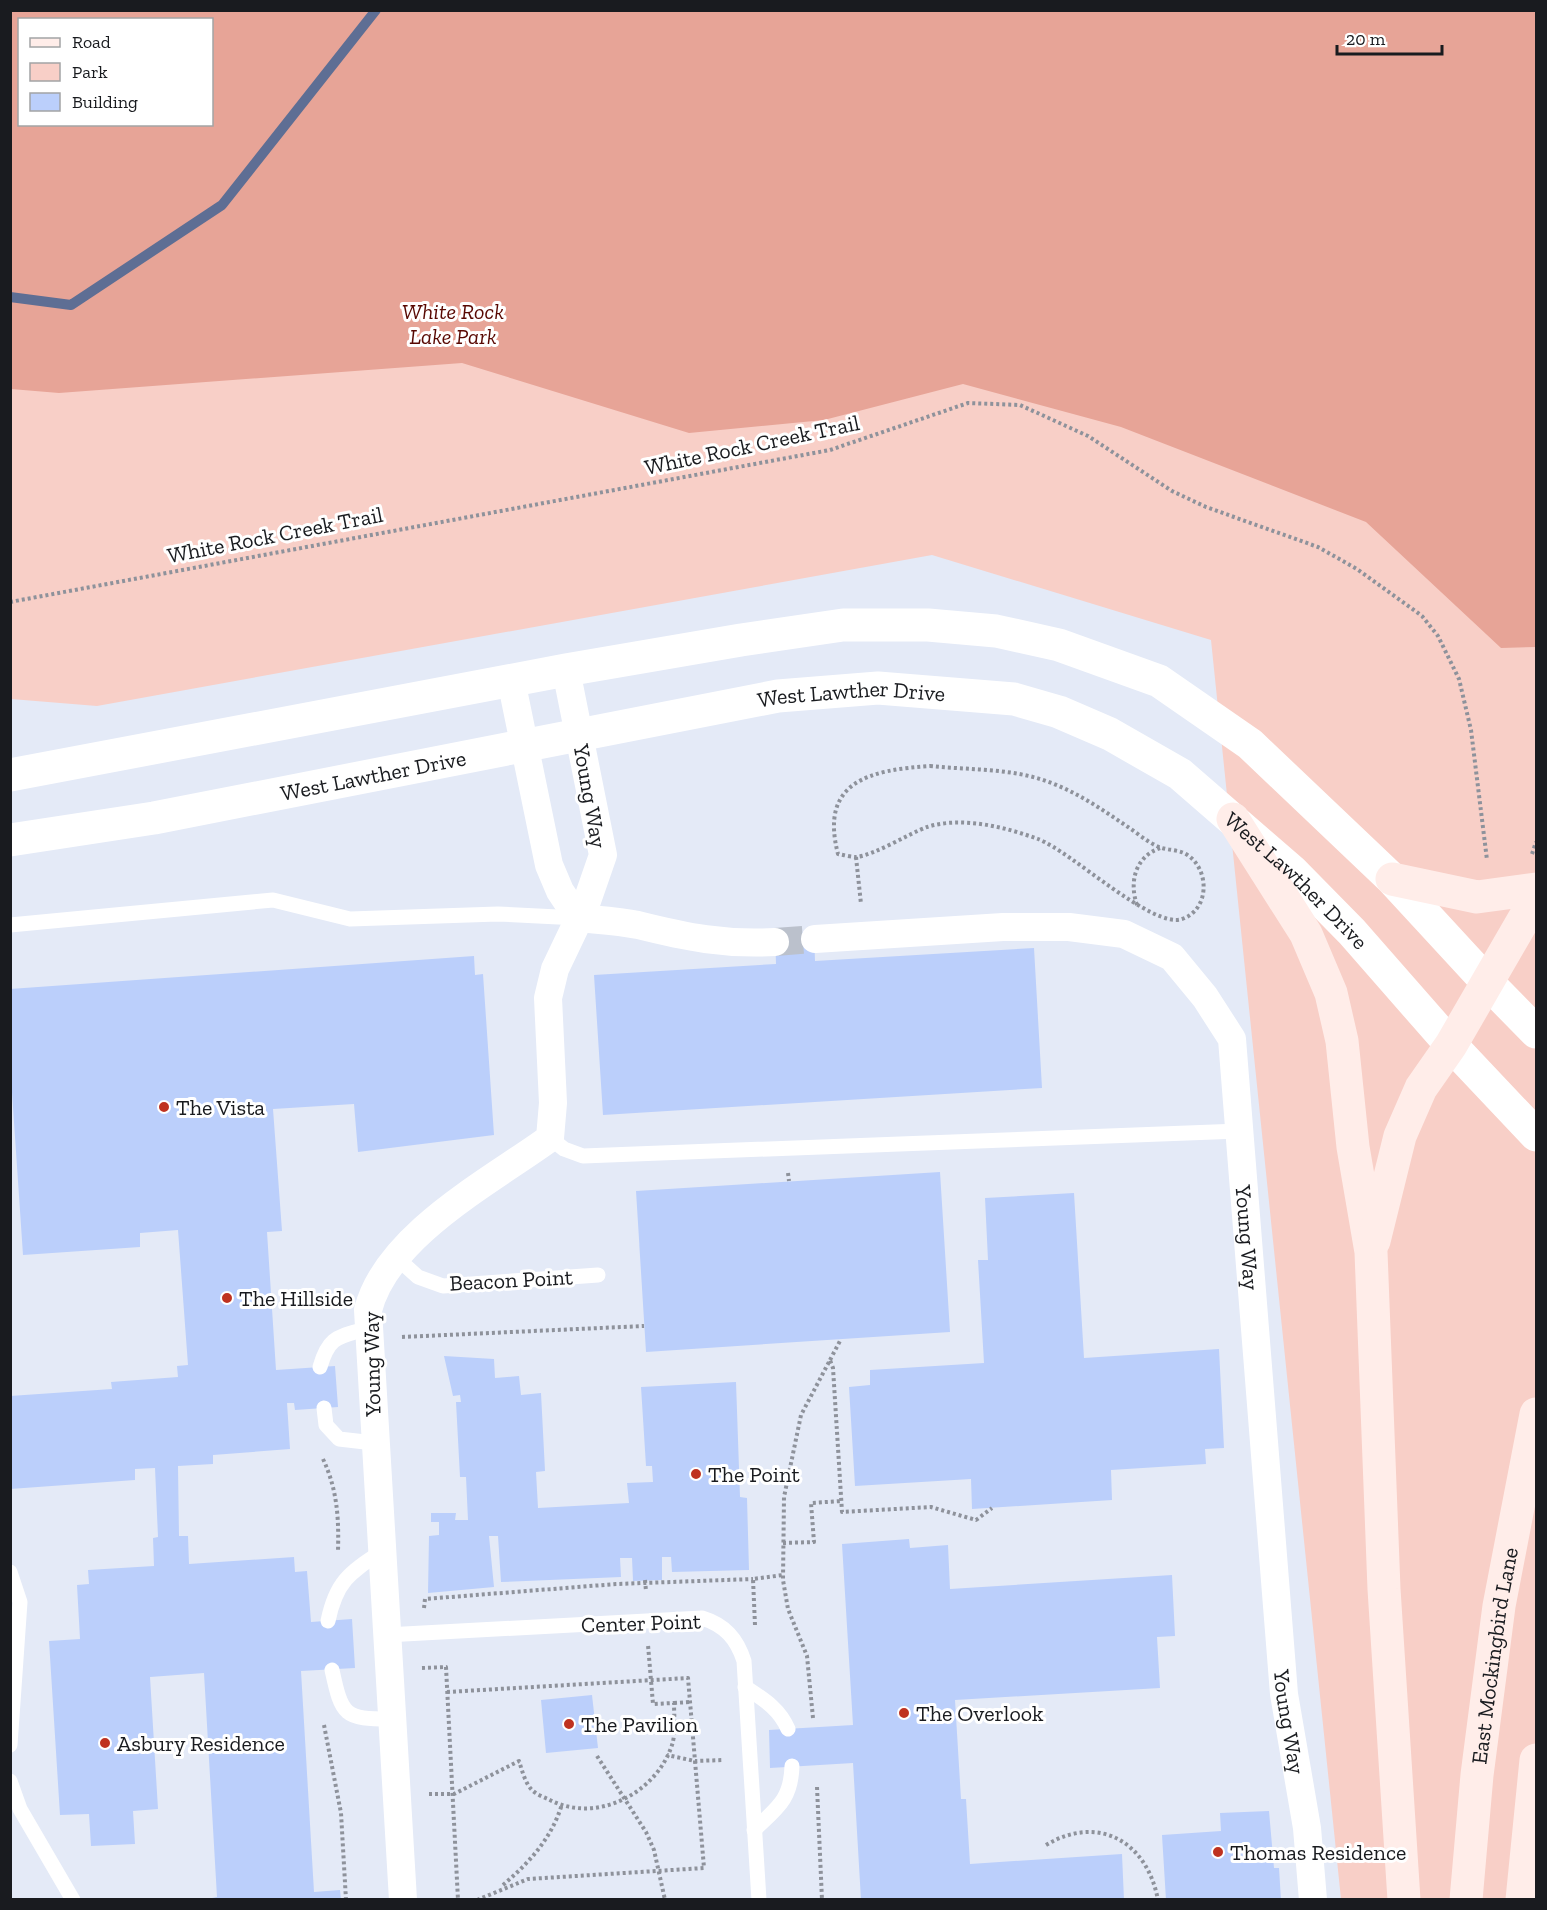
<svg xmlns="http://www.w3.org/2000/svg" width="1547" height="1910" font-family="'Zilla Slab',serif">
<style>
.green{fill:#f8cfc7;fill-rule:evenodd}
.forest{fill:#e7a497;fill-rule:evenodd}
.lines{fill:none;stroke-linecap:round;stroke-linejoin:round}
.stream{stroke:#5e6e94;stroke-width:10}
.building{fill:#bbcffb}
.minor-tunnel{stroke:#bbc1cc;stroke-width:28;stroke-dasharray:28 14;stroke-linecap:butt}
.path{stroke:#8e929b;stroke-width:4;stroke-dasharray:3 3;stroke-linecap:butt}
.service{stroke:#fff;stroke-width:15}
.minor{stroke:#fff;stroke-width:28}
.tertiary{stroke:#fff;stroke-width:33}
.secondary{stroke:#ffede9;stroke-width:33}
.poi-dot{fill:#bf3220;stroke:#fff;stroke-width:2}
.labels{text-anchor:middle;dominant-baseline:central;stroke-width:6;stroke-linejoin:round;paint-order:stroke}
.park-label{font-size:22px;font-style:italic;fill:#580802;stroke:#fff}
.street-label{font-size:22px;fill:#191b1f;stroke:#fff}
.poi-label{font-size:22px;fill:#191b1f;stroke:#fff;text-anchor:start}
</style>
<rect width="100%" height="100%" fill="#e4eaf7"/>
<path class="green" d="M10,11H1536V1899H1341L1211,640L932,555L97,706L11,699ZM20,20H212V124H20Z"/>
<path class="forest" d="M10,11H1536V647L1501,648L1366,522L1121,427L963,384L824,420L689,433L462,363L59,393L11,389ZM20,20H212V124H20Z"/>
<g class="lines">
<path class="stream" d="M10,297L71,305L222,205L376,10"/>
</g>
<g class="building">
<path d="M814,932L815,961L1034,948L1042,1088L603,1115L594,975L776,964L775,933Z"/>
<path d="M474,956L475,975L483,974L494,1135L358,1152L354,1104L273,1109L282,1231L267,1232L276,1370L335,1366L338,1407L295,1410L294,1403H287L290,1449L213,1455V1464L178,1466L179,1536H188L189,1564L294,1557L295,1572L307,1571L311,1622L352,1619L355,1668L301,1671L314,1892L340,1890L341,1900H202L217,1897L204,1673L150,1677L158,1809L133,1811L135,1844L91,1846L89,1814L60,1815L49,1641L80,1639L77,1585L89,1584L88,1570L154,1566L153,1538L158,1537L155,1468L135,1469V1480L10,1489V1396L112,1389L111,1382L178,1377L177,1366L188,1365L178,1230L140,1233V1247L23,1255L10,1063V989Z"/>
<path d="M940,1172L950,1332L646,1352L636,1191Z"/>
<path d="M1074,1193L1084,1358L1219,1349L1224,1448L1205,1449L1206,1464L1111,1470L1112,1500L972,1509L971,1479L855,1486L849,1387L870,1385V1370L984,1363L978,1260H988L985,1198Z"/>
<path d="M444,1356L494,1359L495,1378L519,1376L521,1395L541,1393L545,1471L536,1472L538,1508L629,1503L627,1483L653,1482L652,1466H646L641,1387L736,1382L740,1497L747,1498L749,1570L672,1572L671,1557H662V1580L633,1581L632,1558H620L621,1577L501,1582L498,1536H489L494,1587L428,1593L429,1536L439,1535V1522H431V1513H456L455,1520H468L466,1477H460L456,1402H461L460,1395L453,1396Z"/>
<path d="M909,1539L910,1548L948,1545L950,1589L1172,1575L1175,1636L1157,1637L1160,1688L955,1700L961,1799H966L970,1864L1122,1854L1124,1900H861L853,1763L770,1768L769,1730L853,1725L842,1544Z"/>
<path d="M592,1695L598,1748L546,1753L541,1700Z"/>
<path d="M1269,1811L1274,1868H1279L1281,1900H1166L1162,1835L1221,1831L1220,1813Z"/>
</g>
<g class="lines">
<path class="minor-tunnel" d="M775,942L815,939"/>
<g class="path">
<path d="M10,602L830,450L968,403L1020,405L1088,436L1172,491L1206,507L1318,547L1357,569L1422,616L1438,636L1459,679L1471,730L1487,860"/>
<path d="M930,766C968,770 1010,768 1046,781C1075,791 1100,808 1125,825C1136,832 1147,842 1159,847C1169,851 1180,849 1189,856C1210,872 1209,910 1182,919C1152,929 1072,852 1038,839C1005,827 962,816 927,827C908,834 875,855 856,857C851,857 844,855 838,854C819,781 870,770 930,766Z"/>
<path d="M1532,854L1536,842"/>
<path d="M856,857L861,904"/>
<path d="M1137,905C1129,882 1135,857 1160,848"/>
<path d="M788,1173L789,1181"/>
<path d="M402,1337L644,1326"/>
<path d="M830,1360L841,1339"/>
<path d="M323,1459C337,1489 339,1517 338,1551"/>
<path d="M783,1543L814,1542L811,1503L842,1501"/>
<path d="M645,1580L646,1591"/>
<path d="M424,1608L425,1599L616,1584L753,1579"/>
<path d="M755,1625L753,1579L783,1575"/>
<path d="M422,1668L446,1667L458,1900"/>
<path d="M447,1692L688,1678L695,1761L724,1760"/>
<path d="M674,1703L690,1702"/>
<path d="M813,1718L807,1656L788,1609L783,1580L784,1497L801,1415L830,1360L833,1368L842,1512L931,1507L976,1520L992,1508"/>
<path d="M324,1725L341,1813L346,1900"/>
<path d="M597,1756L646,1832L654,1850L665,1900"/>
<path d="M817,1787L822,1900"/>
<path d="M429,1794H454L519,1761C522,1770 525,1783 532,1790C536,1794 543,1797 548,1799C595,1825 656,1794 672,1745C676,1733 674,1716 674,1703L653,1704L648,1645"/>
<path d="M1046,1845C1098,1814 1147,1841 1158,1900"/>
<path d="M503,1885C529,1863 552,1838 562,1804"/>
<path d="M477,1900L528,1879L704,1868L695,1761L667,1755"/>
</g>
<g class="service">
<path d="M10,925L273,900L350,919L498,914L578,918"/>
<path d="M550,1138L564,1149L583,1156L1240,1131"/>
<path d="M397,1258L418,1277L443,1286L598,1275"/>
<path d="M320,1367C329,1335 339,1337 369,1328"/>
<path d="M324,1408L326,1425L339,1439L374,1443"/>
<path d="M10,1572L20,1602L10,1745"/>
<path d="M328,1621C336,1582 349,1573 381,1552"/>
<path d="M386,1635L702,1618C725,1625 737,1639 744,1661L759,1900"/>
<path d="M332,1670C342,1716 344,1719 391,1719"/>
<path d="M745,1687C763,1699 779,1708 788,1729"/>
<path d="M10,1781L20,1809L73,1900"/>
<path d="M754,1830C777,1808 791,1800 792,1766"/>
</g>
<g class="minor">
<path d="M511,680L549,865L560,891L578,918C597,920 618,921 638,925C686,937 725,945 775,942"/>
<path id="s1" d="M815,939L1003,927H1069L1124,934L1172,957L1205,997L1232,1039L1284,1694L1307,1828L1313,1900"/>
<path d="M403,1900L368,1310C387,1235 491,1181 550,1138L553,1103L548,998L555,969L586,904L603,855L566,670"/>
</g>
<g class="tertiary">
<path d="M10,775L566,670L741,640L843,625H928L996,631L1059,645L1159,681L1250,744L1392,879L1487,982L1536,1032"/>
<path id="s2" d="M10,840L154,818L778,696L878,688L1014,699L1059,712L1110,734L1180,774L1293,872L1352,932L1451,1045L1536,1135"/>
</g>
<g class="secondary">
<path d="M1233,819L1306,934L1331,993L1342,1041L1353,1147L1371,1252L1384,1589L1404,1900"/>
<path d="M1392,879L1477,897L1536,889"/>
<path d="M1374,1241L1400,1136L1421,1088L1451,1045L1536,898"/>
<path id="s3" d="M1466,1900L1477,1775L1499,1606L1536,1414"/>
<path d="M1522,1900L1536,1760"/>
</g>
</g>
<g class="poi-dot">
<circle cx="164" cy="1107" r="6"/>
<circle cx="227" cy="1298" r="6"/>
<circle cx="696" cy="1474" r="6"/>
<circle cx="904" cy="1713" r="6"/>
<circle cx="569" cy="1724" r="6"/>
<circle cx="105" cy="1743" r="6"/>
<circle cx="1218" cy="1852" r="6"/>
</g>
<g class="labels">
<g class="park-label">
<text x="453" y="311">White Rock<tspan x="453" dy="25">Lake Park</tspan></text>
</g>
<g class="street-label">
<text transform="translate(752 445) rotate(-12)">White Rock Creek Trail</text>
<text transform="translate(275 535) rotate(-11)">White Rock Creek Trail</text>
<text stroke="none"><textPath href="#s2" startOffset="855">West Lawther Drive</textPath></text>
<text stroke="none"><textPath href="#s2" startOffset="369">West Lawther Drive</textPath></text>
<text transform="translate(590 796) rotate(80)">Young Way</text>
<text stroke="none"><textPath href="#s2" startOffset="1359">West Lawther Drive</textPath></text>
<text stroke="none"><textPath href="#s1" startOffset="664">Young Way</textPath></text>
<text transform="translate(511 1280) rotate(-3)">Beacon Point</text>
<text transform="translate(372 1364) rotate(-91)">Young Way</text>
<text transform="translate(641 1623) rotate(-2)">Center Point</text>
<text stroke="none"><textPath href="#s3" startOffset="246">East Mockingbird Lane</textPath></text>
<text stroke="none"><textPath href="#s1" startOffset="1150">Young Way</textPath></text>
</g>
<g class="poi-label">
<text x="176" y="1107">The Vista</text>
<text x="239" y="1298">The Hillside</text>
<text x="708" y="1474">The Point</text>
<text x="916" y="1713">The Overlook</text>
<text x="581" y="1724">The Pavilion</text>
<text x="117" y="1743">Asbury Residence</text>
<text x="1230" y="1852">Thomas Residence</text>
</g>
</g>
<rect width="1547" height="1910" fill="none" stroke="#191b1f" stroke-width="24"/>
<rect x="18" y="18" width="195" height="108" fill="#ffffff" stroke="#a3a4a5" stroke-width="1.5"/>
<rect x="30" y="38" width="30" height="9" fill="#ffede9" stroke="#a3a4a5" stroke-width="1.5"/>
<text x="72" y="48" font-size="18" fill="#191b1f">Road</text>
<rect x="30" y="63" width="30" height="18" fill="#f8cfc7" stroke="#a3a4a5" stroke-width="1.5"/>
<text x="72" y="78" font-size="18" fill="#191b1f">Park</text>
<rect x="30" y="93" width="30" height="18" fill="#bbcffb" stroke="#a3a4a5" stroke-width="1.5"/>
<text x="72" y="108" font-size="18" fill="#191b1f">Building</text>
<path d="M1337 45v9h105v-9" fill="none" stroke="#191b1f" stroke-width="3"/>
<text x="1346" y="45" font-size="18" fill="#191b1f" stroke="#ffffff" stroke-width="4.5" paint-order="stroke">20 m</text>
</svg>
